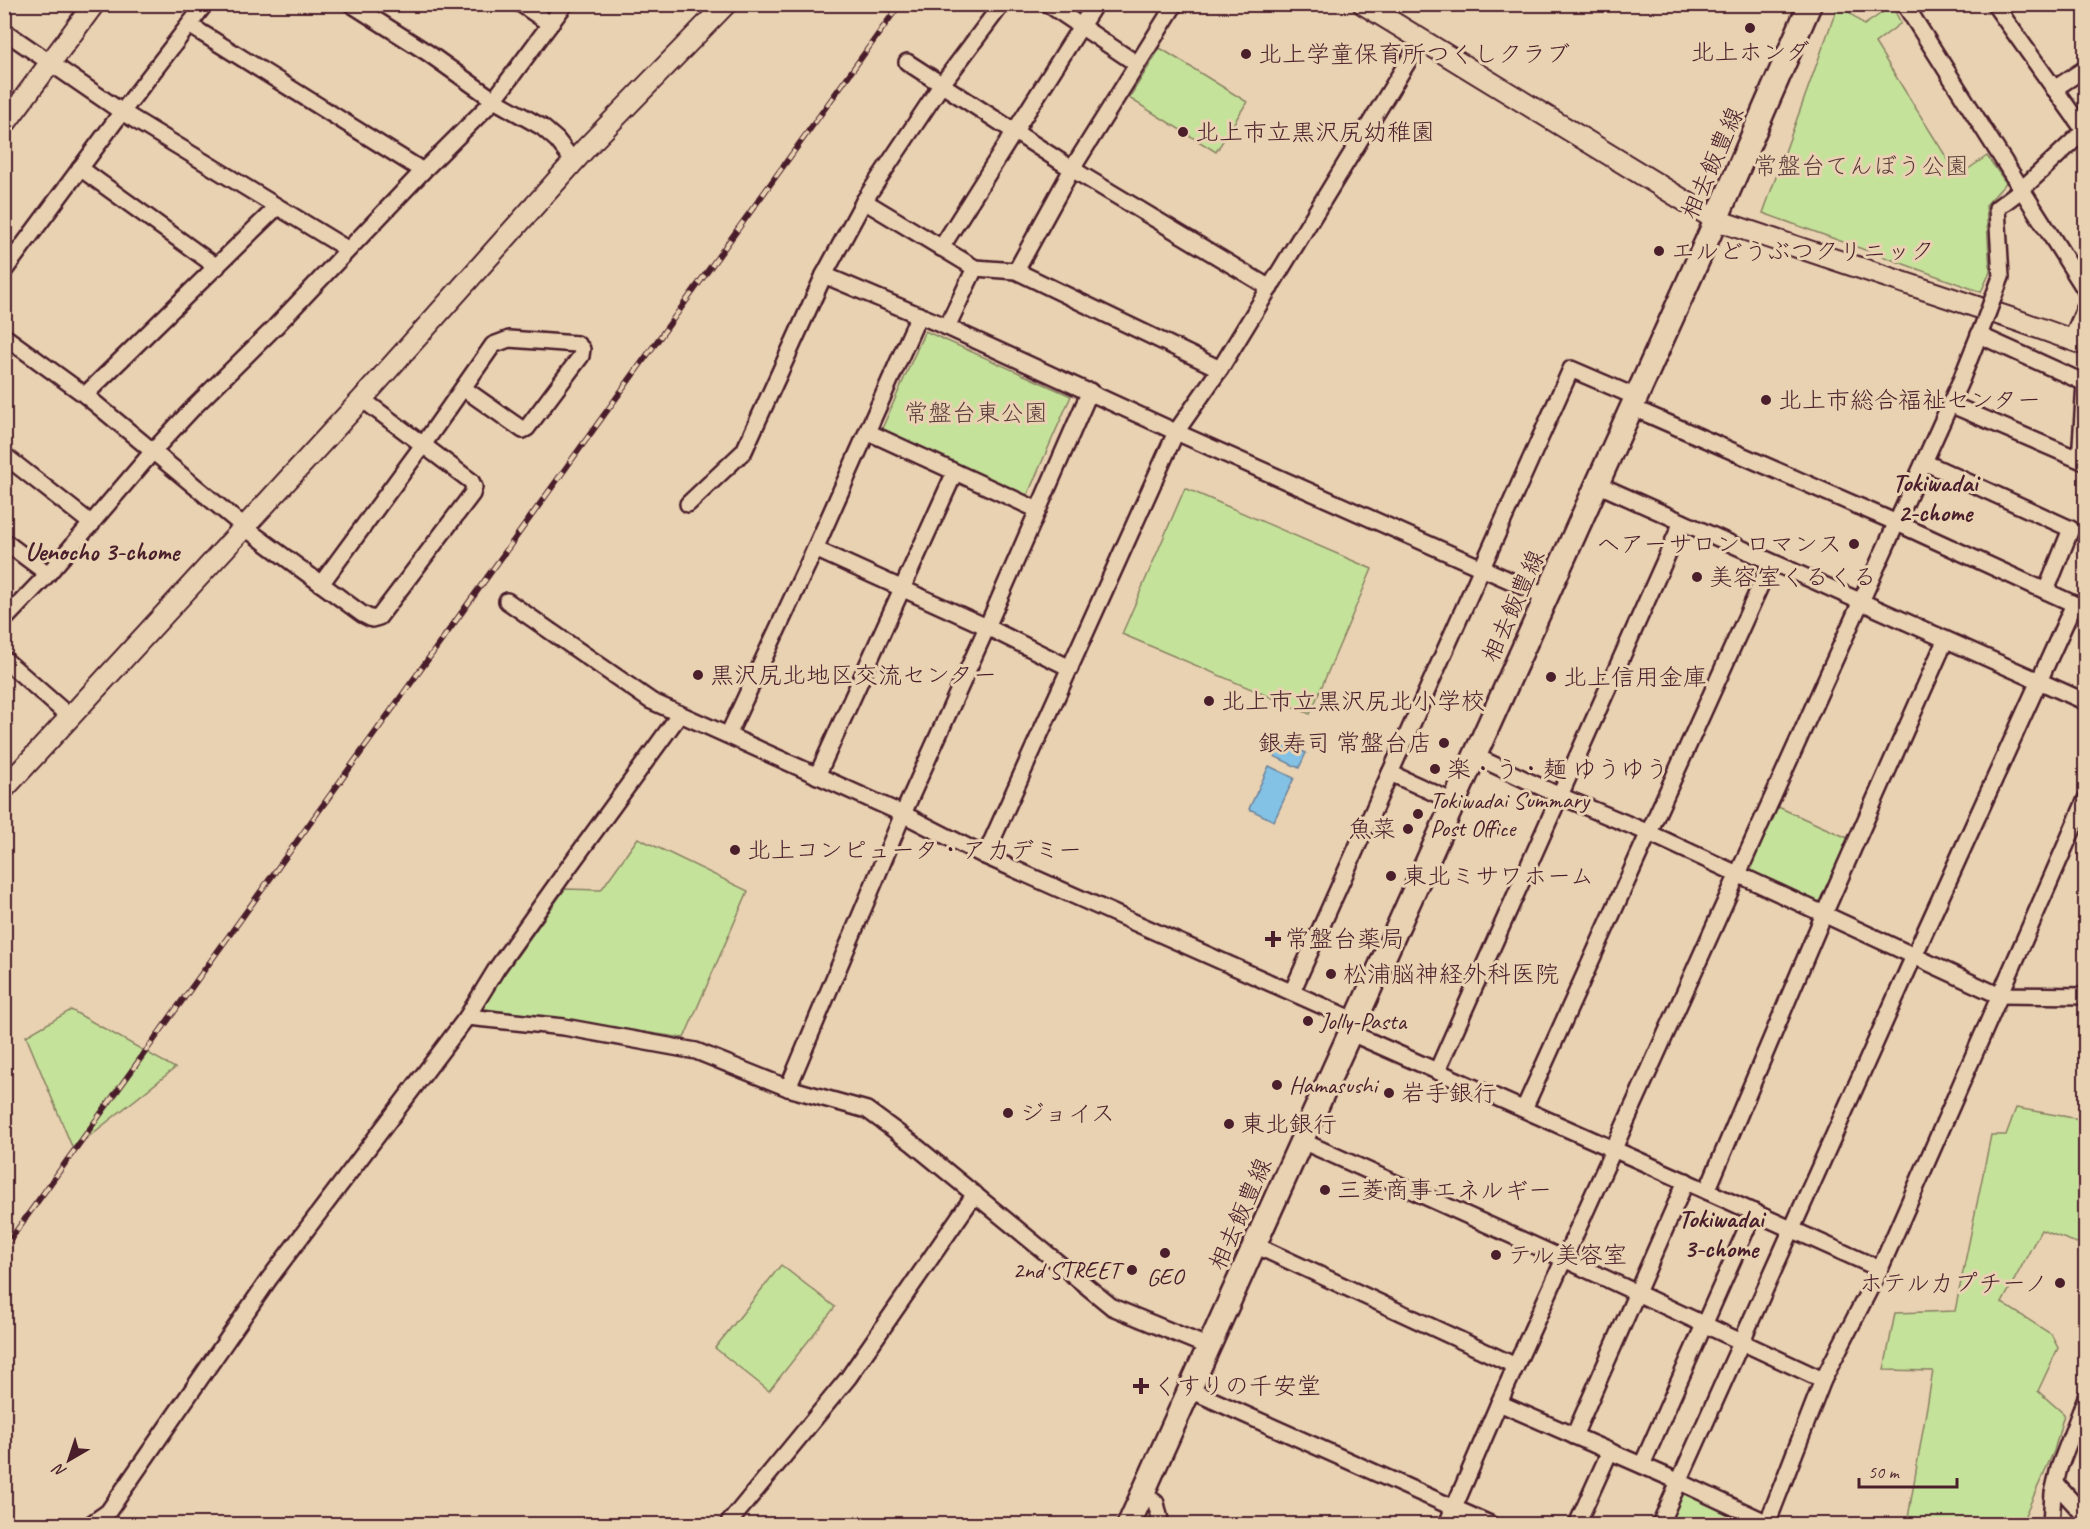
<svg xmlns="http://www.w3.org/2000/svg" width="2090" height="1529" font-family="Caveat,'Klee One',sans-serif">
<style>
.green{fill:#c5e29a;stroke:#888062;stroke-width:1.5}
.water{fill:#83c2e4;stroke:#6c819a;stroke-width:1.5}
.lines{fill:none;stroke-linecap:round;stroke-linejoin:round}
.minor-casing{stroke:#4a1f2b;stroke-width:20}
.tertiary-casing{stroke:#4a1f2b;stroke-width:24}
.secondary-casing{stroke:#4a1f2b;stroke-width:27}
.minor{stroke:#e9d2b2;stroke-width:15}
.tertiary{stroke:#e9d2b2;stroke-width:20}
.secondary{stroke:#e9d2b2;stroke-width:22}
.rail-casing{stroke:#4a1f2b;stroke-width:6}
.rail{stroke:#e9d2b2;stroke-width:4;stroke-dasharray:11;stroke-linecap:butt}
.minor-bridge-casing{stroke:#4a1f2b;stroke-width:20;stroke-linecap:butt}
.minor-bridge{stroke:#e9d2b2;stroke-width:15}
.poi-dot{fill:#4a1f2b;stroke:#e9d2b2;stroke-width:2}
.labels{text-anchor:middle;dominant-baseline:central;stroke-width:6;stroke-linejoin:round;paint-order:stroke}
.poi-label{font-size:24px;fill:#4a1f2b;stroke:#e9d2b2;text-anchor:start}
.street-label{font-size:24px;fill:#4a1f2b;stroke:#e9d2b2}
.park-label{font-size:24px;fill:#5c3c3c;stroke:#e9d2b2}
.neighbourhood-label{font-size:26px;font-weight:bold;fill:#4a1f2b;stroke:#e9d2b2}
</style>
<rect width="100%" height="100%" fill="#e9d2b2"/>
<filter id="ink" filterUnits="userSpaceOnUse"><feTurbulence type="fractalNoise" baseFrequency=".0167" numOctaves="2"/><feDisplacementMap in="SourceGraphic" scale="12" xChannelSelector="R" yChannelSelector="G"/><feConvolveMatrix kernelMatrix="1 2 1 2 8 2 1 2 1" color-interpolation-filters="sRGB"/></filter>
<g filter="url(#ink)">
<g class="green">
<path d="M1838,5H1841L1864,25L1892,6L1901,23L1875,43L1958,176L1987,156L2006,183L1986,205L1990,272L1981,292L1763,213Z"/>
<path d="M1160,48L1247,102L1216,152L1129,98Z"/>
<path d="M925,331L1071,396L1027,496L881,431Z"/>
<path d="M1185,488L1372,569L1310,714L1122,634Z"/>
<path d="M1776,806L1852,840L1821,908L1748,872Z"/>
<path d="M638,838L748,891L684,1038L480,1008L565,889L601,890Z"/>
<path d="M71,1010L175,1068L73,1149L26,1036Z"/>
<path d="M2016,1108L2085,1120V1246L2041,1230L2002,1303L2051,1334L2058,1348L2038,1391L2064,1414L2054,1451L2021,1524H1907L1933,1371L1884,1370L1895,1313L1955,1311L1991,1135H2006Z"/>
<path d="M781,1265L835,1307L769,1391L715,1348Z"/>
<path d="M1680,1489L1756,1524H1664Z"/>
</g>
<g class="water">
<path d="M1280,742L1306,753L1299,768L1274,756Z"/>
<path d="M1269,766L1294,778L1274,821L1249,809Z"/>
</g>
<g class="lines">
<g class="minor-casing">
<g id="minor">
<path d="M351,4L428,53L494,100L542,127L557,140L574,162"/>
<path d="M521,4L550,24"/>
<path d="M1048,4L1137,64"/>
<path d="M1912,4L1907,8L2086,291"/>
<path d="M1994,4L2086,133"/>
<path d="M189,25L423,171"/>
<path d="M4,31L122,112L347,249"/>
<path d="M907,62L1072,169L1270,288"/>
<path d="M2054,89L2086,68"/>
<path d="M80,168L217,267"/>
<path d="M864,201L975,268L1016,271L1220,369"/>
<path d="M941,248L1095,4"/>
<path d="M4,271L122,112L205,4"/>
<path d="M1016,271L1072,169L1175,4"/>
<path d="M824,275L947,327L1176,432L1547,597"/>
<path d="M2001,277L1997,208L2021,190L2086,129"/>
<path d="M947,327L975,268"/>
<path d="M4,336L85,395L244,527L362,614L372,619L379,617L472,494L474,487L471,481L362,399"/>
<path d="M2071,340L2086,306"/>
<path d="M85,395L277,207"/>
<path d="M1950,404L2080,460L2085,383L1979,335"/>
<path d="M1631,407L1897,523L2074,604L1914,956L1660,1524"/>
<path d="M868,432L1038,510"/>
<path d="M4,455L92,524"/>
<path d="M1924,462L2071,529L2046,591"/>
<path d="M1597,484L2086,702"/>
<path d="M688,504L744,451L824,275L864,201L942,84L1002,4"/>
<path d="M4,541L48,574"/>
<path d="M815,549L987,627L1070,668"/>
<path d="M321,584L423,445L493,345L509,339L577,344L582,349L581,356L527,428L523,430L463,388"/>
<path d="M507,601L651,701L903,814L985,856L1356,1021"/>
<path d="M4,620L48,574L154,450L194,407L275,327L423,171L494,100L565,4"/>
<path d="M4,659L70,717"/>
<path d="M728,735L815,549L919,315"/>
<path d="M1475,756L1560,796L1649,833L1998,995L2086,996"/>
<path d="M1390,773L1454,802"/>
<path d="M817,776L955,472"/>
<path d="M985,856L1176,432L1220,369L1421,40"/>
<path d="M1292,992L1571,369L1636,397"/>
<path d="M467,1017L564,1027L696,1051L788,1088L867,1110L912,1143L1112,1307L1209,1347"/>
<path d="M1351,1033C1528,1111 1704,1189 1880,1269"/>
<path d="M1437,1071L1682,522"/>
<path d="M788,1088L903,814L987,627L1090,391"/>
<path d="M1524,1109L1771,562"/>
<path d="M1302,1141L1564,1259L1823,1380"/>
<path d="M1707,1191L1824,914L1945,641"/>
<path d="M1255,1245L1516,1366"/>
<path d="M1190,1390L1490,1524"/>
<path d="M1499,1403L1680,1482L1768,1523"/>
<path d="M1574,1436L1686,1181"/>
<path d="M1642,1465L1754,1212"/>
<path d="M2056,1484L2086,1517"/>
<path d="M1143,1493L1156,1503L1161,1524"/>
<path d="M91,1524L108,1512L269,1279L467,1017L497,968L568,868L680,714"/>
<path d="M728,1524L848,1378L975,1194"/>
<path d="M1447,1524L1499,1403L1961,380L1985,320"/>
<path d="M1577,1524L1610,1451"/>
<path d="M1767,1524L1823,1380L1880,1269L2086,799"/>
<path d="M2051,1524L2053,1493L2059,1468L2086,1397"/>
</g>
</g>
<g class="tertiary-casing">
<g id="tertiary">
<path d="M1363,4L1716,220L2016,320L2086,345"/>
<path d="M4,125L94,4"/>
<path d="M4,789L362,399L586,148L726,4"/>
</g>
</g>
<g class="secondary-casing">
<path id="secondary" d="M1129,1524L1716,220L1810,4"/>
</g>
<use href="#minor" class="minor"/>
<use href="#tertiary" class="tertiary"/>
<use href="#secondary" class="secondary"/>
<g class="rail-casing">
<path id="rail" d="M4,1248L900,4"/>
</g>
<use href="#rail" class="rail"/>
<g class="minor-bridge-casing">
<path id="minor-bridge" d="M1985,320L2001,277"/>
</g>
<use href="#minor-bridge" class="minor-bridge"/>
</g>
</g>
<g class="poi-dot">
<circle cx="1750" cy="28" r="6"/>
<circle cx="1246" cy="54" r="6"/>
<circle cx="1183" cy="132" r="6"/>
<circle cx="1659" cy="251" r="6"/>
<circle cx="1766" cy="400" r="6"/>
<circle cx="1854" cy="544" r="6"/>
<circle cx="1697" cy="577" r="6"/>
<circle cx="698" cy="675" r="6"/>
<circle cx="1551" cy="677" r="6"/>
<circle cx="1209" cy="701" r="6"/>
<circle cx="1444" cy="743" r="6"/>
<circle cx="1435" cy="769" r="6"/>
<circle cx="1418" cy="814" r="6"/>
<circle cx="1408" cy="829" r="6"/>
<circle cx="735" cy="850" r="6"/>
<circle cx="1391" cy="876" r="6"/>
<path d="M1270 930h6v6h6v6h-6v6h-6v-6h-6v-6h6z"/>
<circle cx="1331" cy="974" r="6"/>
<circle cx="1308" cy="1021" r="6"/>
<circle cx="1277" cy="1085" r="6"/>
<circle cx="1389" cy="1093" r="6"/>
<circle cx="1008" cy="1113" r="6"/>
<circle cx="1229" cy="1124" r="6"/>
<circle cx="1325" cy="1190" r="6"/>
<circle cx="1165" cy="1253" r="6"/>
<circle cx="1496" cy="1255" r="6"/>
<circle cx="1132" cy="1270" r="6"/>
<circle cx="2060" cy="1283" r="6"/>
<path d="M1138 1377h6v6h6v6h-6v6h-6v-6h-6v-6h6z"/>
</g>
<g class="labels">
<g class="poi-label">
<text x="1750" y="52" text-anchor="middle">北上ホンダ</text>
<text x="1258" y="54">北上学童保育所つくしクラブ</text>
<text x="1195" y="132">北上市立黒沢尻幼稚園</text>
<text x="1671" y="251">エルどうぶつクリニック</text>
<text x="1778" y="400">北上市総合福祉センター</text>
<text x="1842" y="544" text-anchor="end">ヘアーサロン ロマンス</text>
<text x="1709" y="577">美容室くるくる</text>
<text x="710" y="675">黒沢尻北地区交流センター</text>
<text x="1563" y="677">北上信用金庫</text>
<text x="1221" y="701">北上市立黒沢尻北小学校</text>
<text x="1432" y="743" text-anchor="end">銀寿司 常盤台店</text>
<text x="1447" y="769">楽・う・麺 ゆうゆう</text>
<text x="1430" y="800">Tokiwadai Summary<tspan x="1430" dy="28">Post Office</tspan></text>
<text x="1396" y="829" text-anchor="end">魚菜</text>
<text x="747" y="850">北上コンピュータ・アカデミー</text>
<text x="1403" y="876">東北ミサワホーム</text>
<text x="1285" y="939">常盤台薬局</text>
<text x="1343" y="974">松浦脳神経外科医院</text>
<text x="1320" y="1021">Jolly-Pasta</text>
<text x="1289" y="1085">Hamasushi</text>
<text x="1401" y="1093">岩手銀行</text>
<text x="1020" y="1113">ジョイス</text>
<text x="1241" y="1124">東北銀行</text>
<text x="1337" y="1190">三菱商事エネルギー</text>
<text x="1508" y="1255">テル美容室</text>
<text x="1120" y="1270" text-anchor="end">2nd STREET</text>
<text x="1165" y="1277" text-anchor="middle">GEO</text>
<text x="2048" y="1283" text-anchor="end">ホテルカプチーノ</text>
<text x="1153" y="1386">くすりの千安堂</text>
</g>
<g class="street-label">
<text transform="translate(1712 163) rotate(-66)">相去飯豊線</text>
<text transform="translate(1513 606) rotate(-66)">相去飯豊線</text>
<text transform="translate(1240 1214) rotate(-66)">相去飯豊線</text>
</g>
<g class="park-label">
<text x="1861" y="166">常盤台てんぼう公園</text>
<text x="976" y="413">常盤台東公園</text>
</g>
<g class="neighbourhood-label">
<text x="1935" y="482">Tokiwadai<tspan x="1935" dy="30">2-chome</tspan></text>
<text x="102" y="551">Uenocho 3-chome</text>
<text x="1721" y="1218">Tokiwadai<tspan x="1721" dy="30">3-chome</tspan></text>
</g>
</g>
<rect width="2090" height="1529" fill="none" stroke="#e9d2b2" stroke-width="24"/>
<rect x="12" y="12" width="2066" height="1505" fill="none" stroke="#4a1f2b" stroke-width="2" filter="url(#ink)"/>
<g transform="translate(69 1460) rotate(219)" stroke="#e9d2b2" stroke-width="4.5" paint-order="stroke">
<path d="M0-4.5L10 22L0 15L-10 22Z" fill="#4a1f2b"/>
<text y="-9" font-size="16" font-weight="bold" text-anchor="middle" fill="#4a1f2b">N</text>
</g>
<path d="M1859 1478v9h98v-9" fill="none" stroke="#4a1f2b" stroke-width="3"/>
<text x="1868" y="1478" font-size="18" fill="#4a1f2b" stroke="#e9d2b2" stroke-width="4.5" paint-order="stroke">50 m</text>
</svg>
